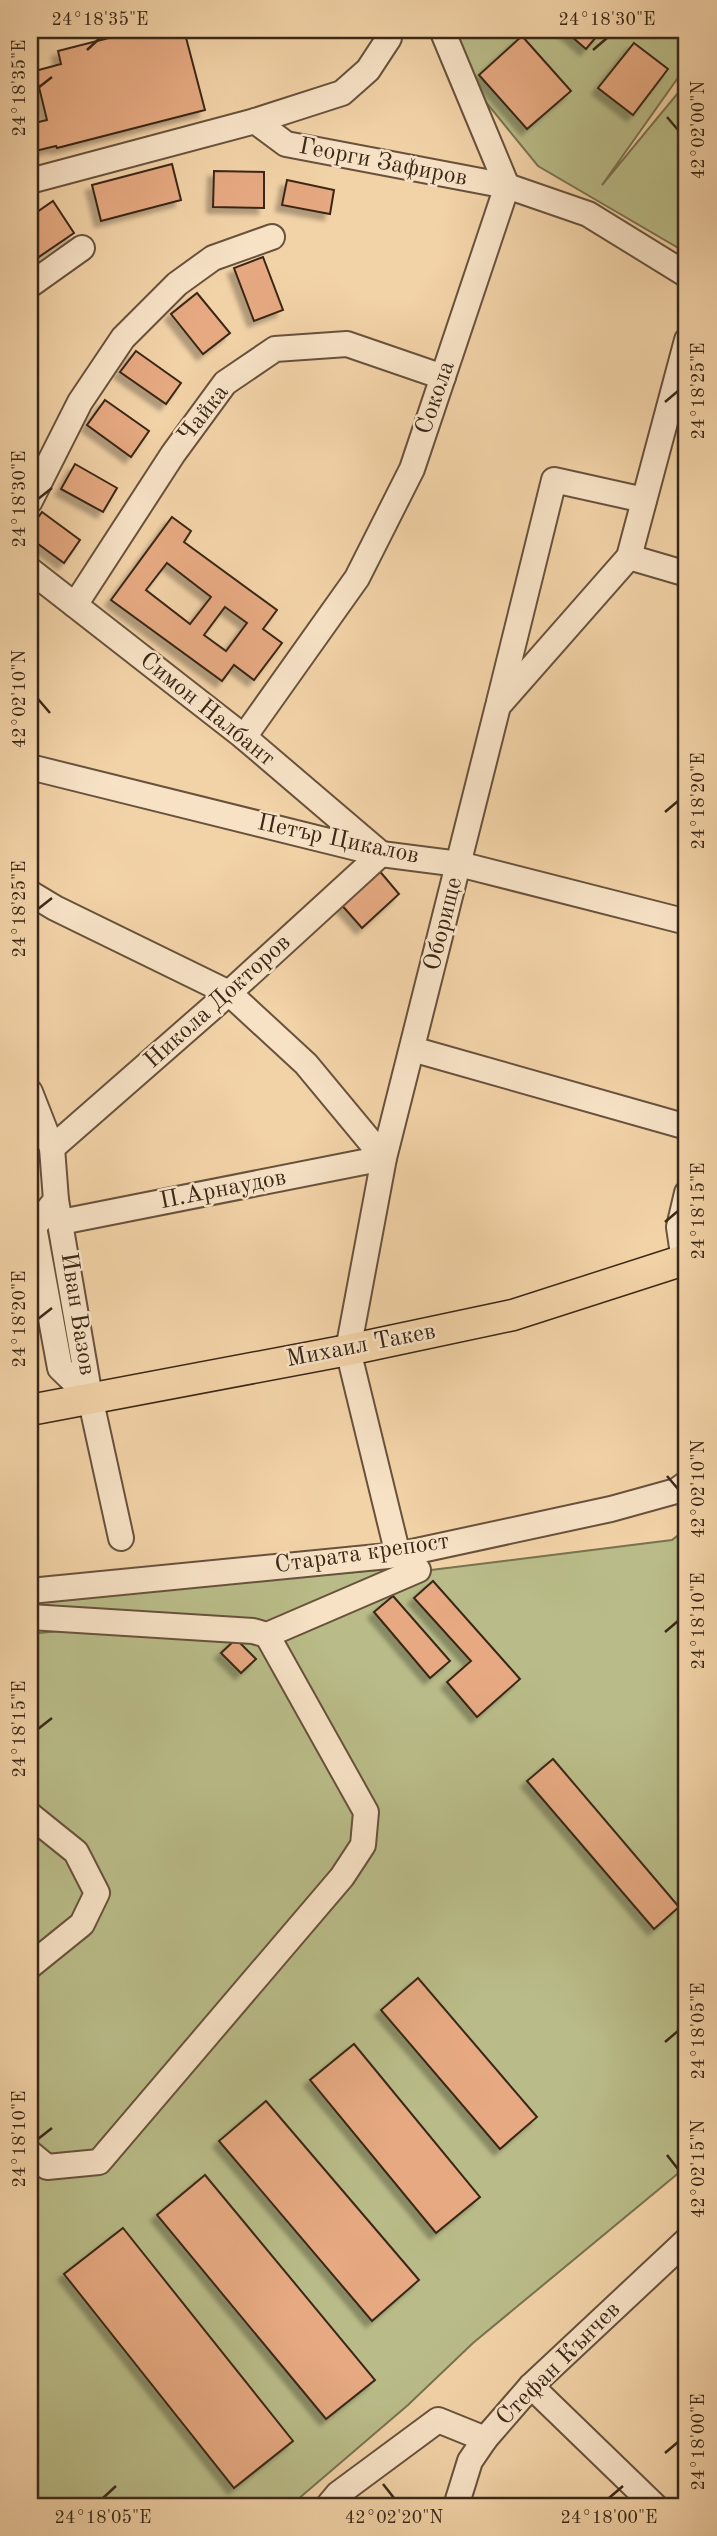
<svg xmlns="http://www.w3.org/2000/svg" width="717" height="2536" font-family="'Old Standard TT',serif">
<style>
.green{fill:#b9bc88;stroke:#7a7250;stroke-width:2}
.building{fill:#e6a981;stroke:#3a2818;stroke-width:2;fill-rule:evenodd;filter:url(#shadow)}
.lines{fill:none;stroke-linecap:round;stroke-linejoin:round}
.minor-casing{stroke:#68523c;stroke-width:28}
.major-casing{stroke:#3a2818;stroke-width:33}
.minor{stroke:#f7e2c6;stroke-width:24}
.major{stroke:#f2d2a7;stroke-width:30}
.ticks{fill:none;stroke:#3a2818;stroke-width:2.5}
.labels{text-anchor:middle;dominant-baseline:central;stroke-width:5;stroke-linejoin:round;paint-order:stroke}
.street-label{font-size:24px;fill:#3a2818;stroke:#f7e2c6}
.neatline{fill:none;stroke:#3a2818;stroke-width:2.5}
.ticks-label{font-size:18px;text-anchor:middle;fill:#3a2818}
</style>
<defs>
<filter id="shadow"><feDropShadow dx="-6" dy="6" stdDeviation="2" flood-color="#0004"/></filter>
</defs>
<rect width="100%" height="100%" fill="#f2d2a7"/>
<filter id="stains"><feTurbulence type="fractalNoise" baseFrequency=".00286" numOctaves="4"/><feColorMatrix values="0 0 0 0 .2 0 0 0 0 .09 0 0 0 0 .02 0 0 0 .5 -.17"/></filter>
<radialGradient id="worn" r=".72"><stop offset=".6" stop-color="#630" stop-opacity="0"/><stop offset="1" stop-color="#630" stop-opacity=".3"/></radialGradient>
<g class="green">
<path d="M454,30H687V65L602,185L687,82V253L538,166L476,90Z"/>
<path d="M687,1528V2166L473,2343L408,2405L290,2506H30V1634L190,1617L30,1604V1600L401,1568L303,1607L332,1604L431,1570L672,1540Z"/>
</g>
<g class="building">
<path d="M140,30H184L205,110L57,148L56,146L31,152L30,124L47,120L35,71L61,64L58,51Z"/>
<path d="M564,30H602L586,49Z"/>
<path d="M522,36L571,91L527,129L479,75Z"/>
<path d="M634,43L668,69L633,115L598,88Z"/>
<path d="M172,164L181,200L101,221L92,185Z"/>
<path d="M214,171L264,172V208L213,207Z"/>
<path d="M287,180L334,190L330,214L282,205Z"/>
<path d="M53,201L74,233L30,263V217Z"/>
<path d="M263,257L283,310L254,321L234,268Z"/>
<path d="M197,293L230,333L203,354L171,314Z"/>
<path d="M136,351L181,383L166,404L120,372Z"/>
<path d="M105,400L149,431L131,457L87,425Z"/>
<path d="M75,464L117,488L103,512L61,489Z"/>
<path d="M42,512L80,540L64,563L30,538V529Z"/>
<path d="M172,517L191,531L184,542L277,610L263,629L282,643L254,680L234,665L222,681L111,600ZM167,563L211,597L190,624L146,590ZM225,607L247,623L226,651L204,635Z"/>
<path d="M377,868L399,894L362,928L339,902Z"/>
<path d="M433,1581L520,1679L477,1717L447,1682L471,1661L414,1598Z"/>
<path d="M393,1596L450,1661L430,1678L374,1612Z"/>
<path d="M236,1639L256,1659L241,1673L221,1653Z"/>
<path d="M553,1759L679,1907L654,1929L527,1781Z"/>
<path d="M418,1978L537,2117L500,2149L381,2010Z"/>
<path d="M354,2044L480,2197L436,2233L310,2080Z"/>
<path d="M266,2101L419,2280L372,2321L219,2141Z"/>
<path d="M205,2175L375,2380L326,2419L157,2215Z"/>
<path d="M123,2228L293,2441L234,2488L64,2274Z"/>
</g>
<g class="lines">
<g class="minor-casing">
<g id="minor">
<path d="M255,121L342,93L368,70L389,38V30"/>
<path d="M30,181L255,121L286,144L507,186L588,214L687,275"/>
<path d="M30,285L82,248"/>
<path d="M30,501L80,402L123,338L177,284L213,258L272,237"/>
<path d="M629,557L687,574"/>
<path d="M30,570L244,737L381,854L229,993L52,1148"/>
<path d="M75,605L173,454L225,383L275,349L347,344L443,377"/>
<path d="M499,702L554,480L644,500"/>
<path d="M244,737L357,578L412,469L507,186L442,30"/>
<path d="M30,767L381,854L459,864L687,922"/>
<path d="M30,893L55,908L229,993L306,1064L384,1158L61,1222"/>
<path d="M412,1049L687,1127"/>
<path d="M30,1092L52,1148L56,1200L90,1397L121,1538"/>
<path d="M687,1193L679,1227L684,1261L687,1264"/>
<path d="M56,1200L34,1227L60,1368L90,1397"/>
<path d="M398,1555L348,1350L384,1158L498,706L629,557L687,340"/>
<path d="M30,1591L398,1555L611,1509L676,1491L687,1483"/>
<path d="M30,1617L253,1631L267,1635L418,1570"/>
<path d="M30,1815L76,1852L97,1893L82,1924L30,1966"/>
<path d="M30,2153L47,2167L99,2162L342,1877L363,1845L366,1812L267,1635"/>
<path d="M531,2386L655,2506"/>
<path d="M328,2506L338,2494L438,2420L485,2439"/>
<path d="M456,2506L470,2461L485,2439L531,2386L687,2240"/>
</g>
</g>
<g class="major-casing">
<path id="major" d="M30,1410L348,1350L513,1315L687,1259"/>
</g>
<use href="#minor" class="minor"/>
<use href="#major" class="major"/>
</g>
<path class="ticks" d="M87,50L100,38M593,50L607,38M38,88L52,77M667,117L678,130M665,402L678,391M38,499L52,488M38,699L50,713M665,812L678,801M38,909L52,898M665,1222L678,1211M38,1319L52,1308M667,1476L678,1489M665,1632L678,1621M38,1729L52,1718M665,2042L678,2031M38,2139L52,2128M667,2155L678,2169M665,2453L678,2442M383,2484L394,2498M103,2498L116,2486M609,2498L623,2486"/>
<g class="labels">
<g class="street-label">
<text transform="translate(383 163) rotate(11)">Георги Зафиров</text>
<text transform="translate(436 398) rotate(-71)">Сокола</text>
<text transform="translate(204 414) rotate(-52)">Чайка</text>
<text transform="translate(207 710) rotate(39)">Симон Налбант</text>
<text transform="translate(338 840) rotate(12)">Петър Цикалов</text>
<text transform="translate(444 924) rotate(-76)">Оборище</text>
<text transform="translate(218 1002) rotate(-42)">Никола Докторов</text>
<text transform="translate(223 1190) rotate(-11)">П.Арнаудов</text>
<text transform="translate(77 1314) rotate(81)">Иван Вазов</text>
<text transform="translate(361 1346) rotate(-11)">Михаил Такев</text>
<text transform="translate(362 1554) rotate(-8)">Старата крепост</text>
<text transform="translate(559 2364) rotate(-45)">Стефан Кънчев</text>
</g>
</g>
<rect width="717" height="2536" fill="none" stroke="#f2d2a7" stroke-width="77"/>
<rect x="38" y="38" width="640" height="2460" class="neatline"/>
<g class="ticks-label">
<text x="100" y="25">24°18'35"E</text>
<text x="607" y="25">24°18'30"E</text>
<text transform="translate(19 88) rotate(-90)" y="6">24°18'35"E</text>
<text transform="translate(698 130) rotate(-90)" y="6">42°02'00"N</text>
<text transform="translate(698 391) rotate(-90)" y="6">24°18'25"E</text>
<text transform="translate(19 499) rotate(-90)" y="6">24°18'30"E</text>
<text transform="translate(19 699) rotate(-90)" y="6">42°02'10"N</text>
<text transform="translate(698 801) rotate(-90)" y="6">24°18'20"E</text>
<text transform="translate(19 909) rotate(-90)" y="6">24°18'25"E</text>
<text transform="translate(698 1211) rotate(-90)" y="6">24°18'15"E</text>
<text transform="translate(19 1319) rotate(-90)" y="6">24°18'20"E</text>
<text transform="translate(698 1489) rotate(-90)" y="6">42°02'10"N</text>
<text transform="translate(698 1621) rotate(-90)" y="6">24°18'10"E</text>
<text transform="translate(19 1729) rotate(-90)" y="6">24°18'15"E</text>
<text transform="translate(698 2031) rotate(-90)" y="6">24°18'05"E</text>
<text transform="translate(19 2139) rotate(-90)" y="6">24°18'10"E</text>
<text transform="translate(698 2169) rotate(-90)" y="6">42°02'15"N</text>
<text transform="translate(698 2442) rotate(-90)" y="6">24°18'00"E</text>
<text x="103" y="2523">24°18'05"E</text>
<text x="394" y="2523">42°02'20"N</text>
<text x="609" y="2523">24°18'00"E</text>
</g>
<rect width="100%" height="100%" filter="url(#stains)"/>
<rect width="100%" height="100%" fill="url(#worn)"/>
</svg>
